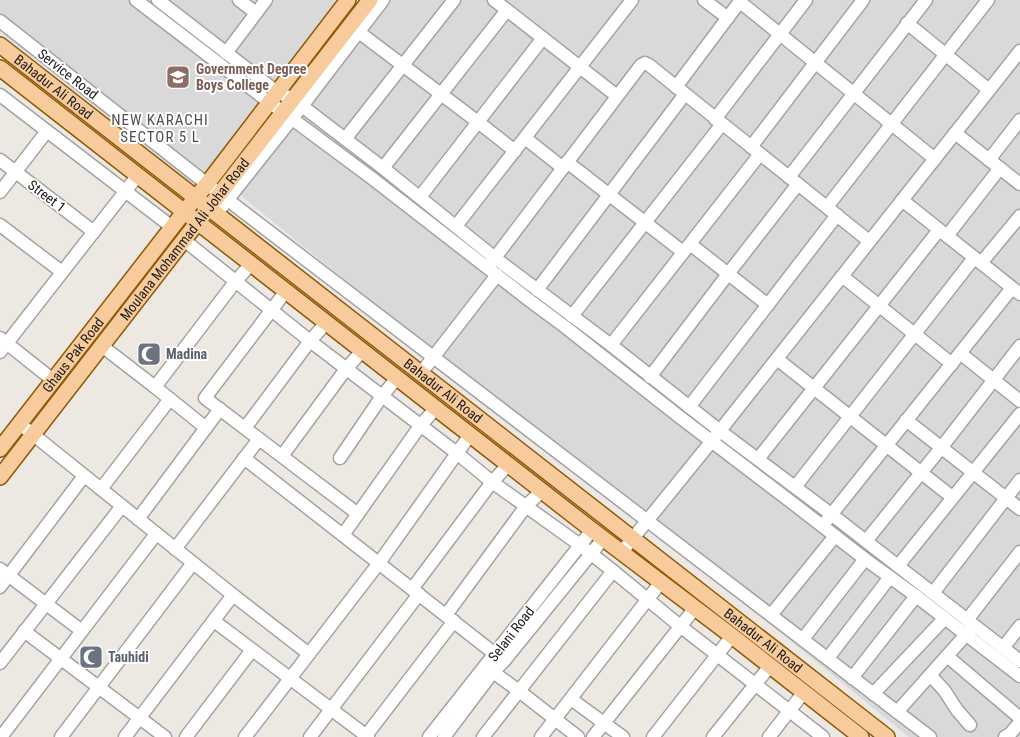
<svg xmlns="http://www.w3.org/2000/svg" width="1020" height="737" font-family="'Roboto Condensed',sans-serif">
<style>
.residential{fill:#dad9d9}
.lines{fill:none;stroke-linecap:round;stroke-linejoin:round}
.minor-casing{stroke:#a3a3a3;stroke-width:15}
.major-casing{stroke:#8d5907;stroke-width:18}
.minor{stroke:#fff;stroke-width:12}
.major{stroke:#f7cb9c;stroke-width:15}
.labels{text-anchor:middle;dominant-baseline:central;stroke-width:4;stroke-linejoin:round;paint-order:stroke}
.education-label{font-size:14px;font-weight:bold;fill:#785e54;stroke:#fff;text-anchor:start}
.street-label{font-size:14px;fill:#1c1c1c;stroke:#fff}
.worship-label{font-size:14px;font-weight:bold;fill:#5b616d;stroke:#fff;text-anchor:start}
.neighbourhood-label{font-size:15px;letter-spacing:1px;fill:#4f4f4f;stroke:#fff}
</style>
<rect width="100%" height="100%" fill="#ede9e2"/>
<g class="residential">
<path d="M0,0H339L195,185L0,32Z"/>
<path d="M387,0H1020V737H909L239,194Z"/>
</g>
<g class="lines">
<g class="minor-casing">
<g id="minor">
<path d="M136,0L269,102L283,112L373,179L529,300L564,326L681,418L786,498L865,559L916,596L1020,676"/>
<path d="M158,0L277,92L293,99L302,106L383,168L495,258L611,345L720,431L831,514L1020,661"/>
<path d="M239,0L256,13"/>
<path d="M494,0L617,96"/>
<path d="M704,0L728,18"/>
<path d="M740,2L935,159"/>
<path d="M0,21L207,184L930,737"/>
<path d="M907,23L989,90"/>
<path d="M352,27L478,122L515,151"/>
<path d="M226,53L266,0"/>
<path d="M676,87L741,0"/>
<path d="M0,95L172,227"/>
<path d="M715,119L806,0"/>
<path d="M955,133L1020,184"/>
<path d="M525,138L563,168"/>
<path d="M345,139L454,0"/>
<path d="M751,147L863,0"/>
<path d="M0,160L94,232"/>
<path d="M989,160L1020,120"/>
<path d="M567,162L683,252"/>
<path d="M383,168L507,10"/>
<path d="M789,177L926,0"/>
<path d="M0,192L47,131"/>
<path d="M420,197L543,38"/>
<path d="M902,200L1020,294"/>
<path d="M827,207L988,0"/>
<path d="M217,213L302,106L383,0"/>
<path d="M0,225L62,272"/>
<path d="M456,226L632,0"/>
<path d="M947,236L1000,168"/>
<path d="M184,240L310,341L458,454L492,482L580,545L613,571L680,626L823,737"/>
<path d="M690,244L768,305"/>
<path d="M491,263L641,65L645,63L649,65L869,241"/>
<path d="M981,263L1020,216"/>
<path d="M842,276L952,364"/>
<path d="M537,290L685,94"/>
<path d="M286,291L205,398L358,514"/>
<path d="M572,316L722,124"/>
<path d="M0,338L53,380"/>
<path d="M611,345L760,154"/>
<path d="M102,346L155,387"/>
<path d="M0,352L138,175"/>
<path d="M960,353L1020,401"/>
<path d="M777,359L952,497"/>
<path d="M421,373L497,275"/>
<path d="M650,377L728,274L798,184"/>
<path d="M689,407L837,215"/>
<path d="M906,420L1020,509"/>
<path d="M25,428L233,595L309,654"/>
<path d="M206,428L155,387L235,282L251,264"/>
<path d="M245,428L310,341L326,323"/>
<path d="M282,456L346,369L362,351"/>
<path d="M244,458L504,661"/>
<path d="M340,458L382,396L397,378"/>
<path d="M758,459L939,230"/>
<path d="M795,487L974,258"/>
<path d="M101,489L170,399"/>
<path d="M138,519L220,409"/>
<path d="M827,520L1012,288"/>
<path d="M343,535L420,426L436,408"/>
<path d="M866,541L941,448L1020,346"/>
<path d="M175,549L259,439"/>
<path d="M621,553L711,442L1020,51"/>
<path d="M898,566L1020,414"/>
<path d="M0,569L82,631"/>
<path d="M0,587L84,476"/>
<path d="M412,589L492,482L508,465"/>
<path d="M933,593L1020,480"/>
<path d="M446,615L526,506L542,491"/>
<path d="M771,615L835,536"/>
<path d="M967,620L1020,552"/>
<path d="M214,621L368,737"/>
<path d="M24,631L165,737"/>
<path d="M803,639L865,559"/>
<path d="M1003,648L1020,626"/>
<path d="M947,656L1020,718"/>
<path d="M828,658L890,577"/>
<path d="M0,663L122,506"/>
<path d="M493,672L519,691L578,737"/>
<path d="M930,675L944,690L957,710L970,725"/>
<path d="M852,678L916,596"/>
<path d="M873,694L945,618"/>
<path d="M571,699L623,737"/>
<path d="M897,712L971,629"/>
<path d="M1,737L156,534"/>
<path d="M61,737L193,563"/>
<path d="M125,737L233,595"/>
<path d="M186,737L252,650"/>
<path d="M245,737L379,563L470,435"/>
<path d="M310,737L419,594"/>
<path d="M365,737L454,621"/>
<path d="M429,737L592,530"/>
<path d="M444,737L493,672L504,661L603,539"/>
<path d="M483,737L613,571"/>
<path d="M541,737L661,582"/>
<path d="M593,737L695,608"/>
<path d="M653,737L732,636"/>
<path d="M713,737L770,666"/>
<path d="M769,737L804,692"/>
<path d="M1005,737L1010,734L1020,722"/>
</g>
</g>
<g class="major-casing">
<g id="major">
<path id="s1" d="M0,45L887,737"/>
<path d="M0,68L592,530L732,636L861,737"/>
<path id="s2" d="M0,449L184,212L207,184L348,0"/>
<path id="s3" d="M0,477L370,0"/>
</g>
</g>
<use href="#minor" class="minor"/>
<use href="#major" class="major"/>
</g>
<defs>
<g id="university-square" transform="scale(1.25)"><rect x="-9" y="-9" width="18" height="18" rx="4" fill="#8d6e63" stroke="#fff"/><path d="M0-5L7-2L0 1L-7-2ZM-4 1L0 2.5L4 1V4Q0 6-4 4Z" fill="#fff"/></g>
<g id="mosque-square" transform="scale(1.25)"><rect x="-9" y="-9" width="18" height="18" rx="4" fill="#6b7280" stroke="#fff"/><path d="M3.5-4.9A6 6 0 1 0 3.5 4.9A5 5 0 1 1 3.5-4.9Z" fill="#fff"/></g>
</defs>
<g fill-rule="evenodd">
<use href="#university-square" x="178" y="77"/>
<use href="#mosque-square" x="149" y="354"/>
<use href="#mosque-square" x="91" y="657"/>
</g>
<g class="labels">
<g class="education-label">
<text x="196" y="69">Government Degree<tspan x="196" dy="16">Boys College</tspan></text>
</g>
<g class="street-label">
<text transform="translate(68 74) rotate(38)">Service Road</text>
<text stroke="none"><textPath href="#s1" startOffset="68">Bahadur Ali Road</textPath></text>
<text transform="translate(47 196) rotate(37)">Street 1</text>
<text stroke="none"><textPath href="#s3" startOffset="301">Moulana Mohammad Ali Johar Road</textPath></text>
<text stroke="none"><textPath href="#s2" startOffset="119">Ghaus Pak Road</textPath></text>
<text stroke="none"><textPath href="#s1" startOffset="562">Bahadur Ali Road</textPath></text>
<text transform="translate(511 634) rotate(-52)">Selani Road</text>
<text stroke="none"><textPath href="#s1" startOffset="968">Bahadur Ali Road</textPath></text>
</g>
<g class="worship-label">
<text x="166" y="354">Madina</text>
<text x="108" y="657">Tauhidi</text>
</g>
<g class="neighbourhood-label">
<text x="160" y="120">NEW KARACHI<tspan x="160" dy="17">SECTOR 5 L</tspan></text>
</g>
</g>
</svg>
